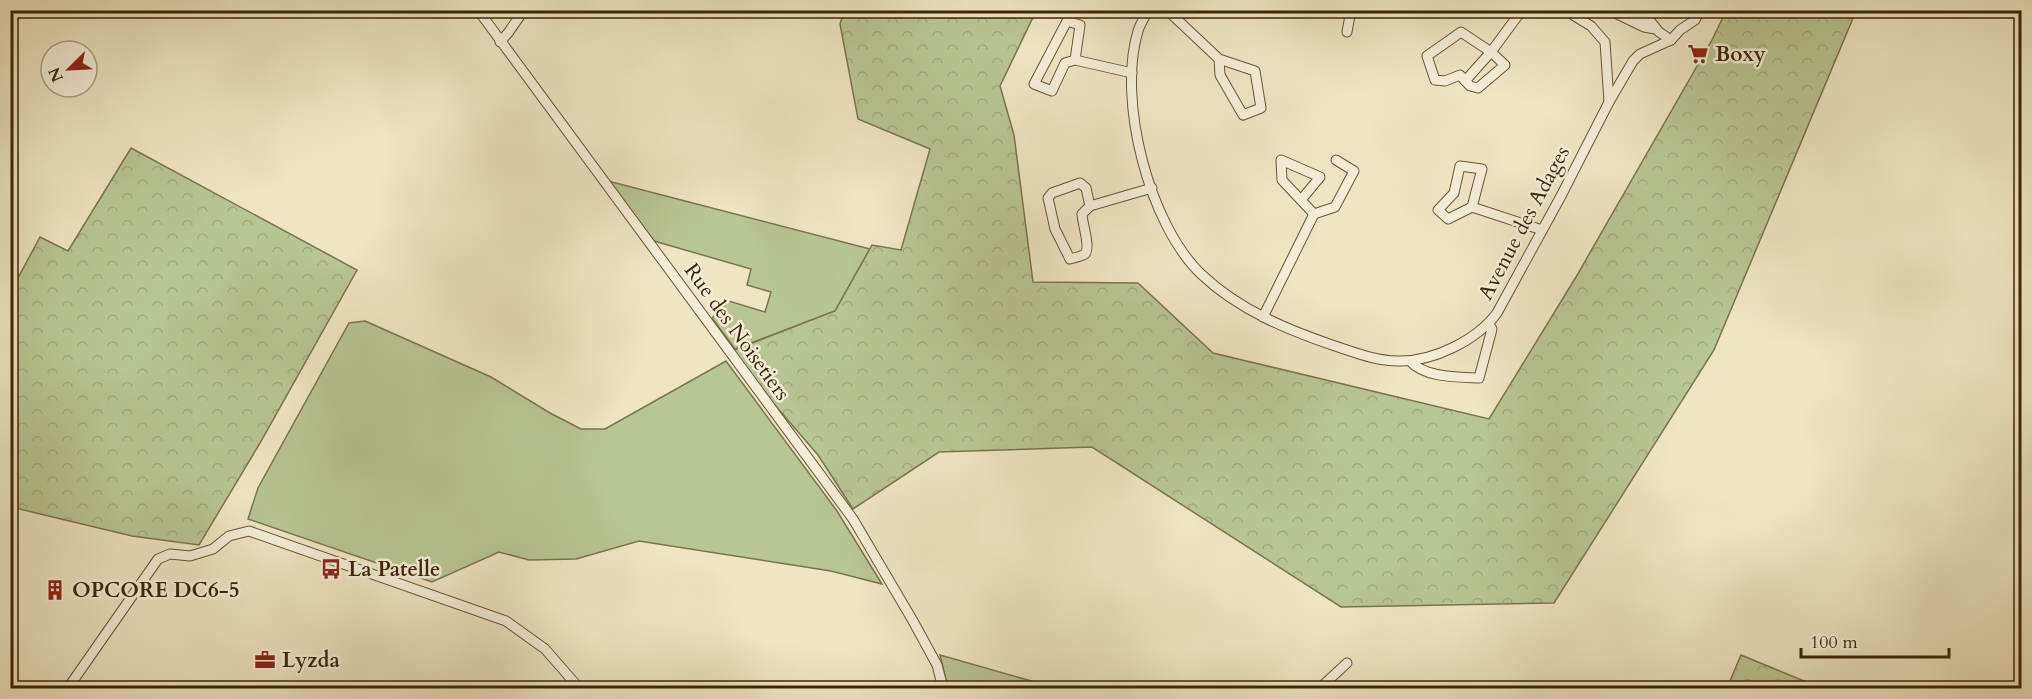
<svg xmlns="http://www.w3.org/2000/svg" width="2032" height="699" font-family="Cardo,serif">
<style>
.green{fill:#b8c594;stroke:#7a744e;stroke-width:1.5}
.forest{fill:url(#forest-crowns);stroke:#7a744e;stroke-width:1.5}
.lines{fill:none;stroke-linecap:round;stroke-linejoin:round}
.minor-casing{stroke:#685436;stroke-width:11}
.minor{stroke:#f4eed8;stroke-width:9}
.labels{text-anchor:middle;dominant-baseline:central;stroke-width:5;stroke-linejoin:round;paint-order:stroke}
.poi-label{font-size:21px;font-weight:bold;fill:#3b2407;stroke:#f4eed8;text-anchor:start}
.street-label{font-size:21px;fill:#3b2407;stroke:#f4eed8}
</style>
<defs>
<pattern id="forest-crowns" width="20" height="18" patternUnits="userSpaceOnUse" patternTransform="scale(1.5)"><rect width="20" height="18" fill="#b8c594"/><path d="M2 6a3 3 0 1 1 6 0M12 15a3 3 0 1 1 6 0" fill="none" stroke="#9fa97e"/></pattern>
</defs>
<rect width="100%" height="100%" fill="#eee5c3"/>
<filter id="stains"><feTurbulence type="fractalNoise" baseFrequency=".00333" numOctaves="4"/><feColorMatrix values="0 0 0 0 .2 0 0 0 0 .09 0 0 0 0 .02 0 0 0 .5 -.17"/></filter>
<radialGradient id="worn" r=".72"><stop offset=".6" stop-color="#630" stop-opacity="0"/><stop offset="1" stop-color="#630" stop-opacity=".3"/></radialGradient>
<g class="green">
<path d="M608,181L870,249L835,311L735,349L712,318L729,301L765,312L771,292L747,285L751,269L654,241Z"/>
<path d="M365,321L491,377L550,413L581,429H605L726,361L837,511L882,584L831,571L639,541L576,559L529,560L499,552L432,582L248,519L258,488L349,323Z"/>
<path d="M940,655L1056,688H948Z"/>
</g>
<g class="forest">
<path d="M844,11H1036L1000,86L1014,135L1033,282L1138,283L1213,353L1489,419L1576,277L1712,40L1726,11H1856L1714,350L1554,603L1341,607L1092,447L939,452L853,509L818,455L729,352L835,311L872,245L901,250L930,149L858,119L840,24Z"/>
<path d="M131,148L357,270L260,443L199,545L132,536L11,507V291L40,237L68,251Z"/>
<path d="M1741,655L1821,688H1727Z"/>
</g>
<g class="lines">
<g class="minor-casing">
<g id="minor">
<path d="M478,10L853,519L913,621L937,665L943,688"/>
<path d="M1148,10C1145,17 1140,24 1138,31C1117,100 1149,224 1201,274C1240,311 1290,331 1341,348C1359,354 1378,361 1398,361C1433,362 1477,340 1497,313L1561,196L1609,102L1633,61L1640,54L1671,40L1680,30L1695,20L1700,10"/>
<path d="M1167,10L1219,59L1255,71L1261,108L1243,115L1220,75L1219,59"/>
<path d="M1565,10L1591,26L1605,42L1609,102"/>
<path d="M1609,10L1644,27L1655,29"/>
<path d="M1630,10L1651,22L1659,32L1671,40"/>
<path d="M1347,32L1351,10"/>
<path d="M1461,32L1491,52L1505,65L1478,88L1470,86L1460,75L1445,81L1435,80L1427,56Z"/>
<path d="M500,42L508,33L524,10"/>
<path d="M1075,60L1080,25L1067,21L1034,84L1052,91L1065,63L1075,60L1132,73"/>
<path d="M1465,81L1491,52L1522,10"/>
<path d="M1301,200L1320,177L1281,160L1282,180L1314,214"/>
<path d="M1090,206L1086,188L1080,183L1052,193L1048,198L1055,229L1070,259C1074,258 1082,256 1085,254C1091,247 1082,223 1082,214L1090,206L1152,188"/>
<path d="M1472,207L1482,169L1460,166L1454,193L1438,210L1448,219L1472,207L1542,230"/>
<path d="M1314,214L1335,207L1354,171L1336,160"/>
<path d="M1263,317L1314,214"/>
<path d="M1410,361C1425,378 1458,377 1479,378L1492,329L1489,324"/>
<path d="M68,688L158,559L170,554L190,556L213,549L229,536L249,531L506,621L545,649L579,688"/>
<path d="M1320,688L1347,663"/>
</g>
</g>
<use href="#minor" class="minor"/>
</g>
<defs>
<g id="supermarket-bare" transform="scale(1.62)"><path d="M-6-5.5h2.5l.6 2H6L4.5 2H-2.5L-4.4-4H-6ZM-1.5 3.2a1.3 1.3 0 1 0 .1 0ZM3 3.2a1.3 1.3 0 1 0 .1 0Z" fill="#8f2418" stroke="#f4eed8" stroke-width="2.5" paint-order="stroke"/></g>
<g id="bus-bare" transform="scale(1.62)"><path d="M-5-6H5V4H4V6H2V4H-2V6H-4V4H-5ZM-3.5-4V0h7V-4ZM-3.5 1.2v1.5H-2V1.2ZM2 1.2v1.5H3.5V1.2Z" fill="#8f2418" stroke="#f4eed8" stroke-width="2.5" paint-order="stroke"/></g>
<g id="building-bare" transform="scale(1.62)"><path d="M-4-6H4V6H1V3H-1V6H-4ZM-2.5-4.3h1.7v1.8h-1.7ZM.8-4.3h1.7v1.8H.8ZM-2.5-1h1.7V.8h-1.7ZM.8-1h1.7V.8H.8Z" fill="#8f2418" stroke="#f4eed8" stroke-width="2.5" paint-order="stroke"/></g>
<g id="office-bare" transform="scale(1.62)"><path d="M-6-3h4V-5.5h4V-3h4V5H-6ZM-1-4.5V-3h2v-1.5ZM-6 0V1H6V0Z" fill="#8f2418" stroke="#f4eed8" stroke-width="2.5" paint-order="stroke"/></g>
</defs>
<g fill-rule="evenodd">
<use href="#supermarket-bare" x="1698" y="54"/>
<use href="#bus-bare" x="331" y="569"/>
<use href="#building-bare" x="55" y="590"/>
<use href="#office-bare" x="265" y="660"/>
</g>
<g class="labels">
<g class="poi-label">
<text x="1715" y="54">Boxy</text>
<text x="348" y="569">La Patelle</text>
<text x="72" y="590">OPCORE DC6-5</text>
<text x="282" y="660">Lyzda</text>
</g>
<g class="street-label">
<text transform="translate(1524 223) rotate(-62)">Avenue des Adages</text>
<text transform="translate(737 332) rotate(54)">Rue des Noisetiers</text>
</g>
</g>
<rect width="2032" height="699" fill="none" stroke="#eee5c3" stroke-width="36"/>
<rect x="12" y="12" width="2008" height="675" fill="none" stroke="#3b2407" stroke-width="3"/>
<rect x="18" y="18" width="1996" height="663" fill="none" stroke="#3b2407" stroke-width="1.5"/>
<g transform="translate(69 69) rotate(246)"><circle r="28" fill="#f4eed8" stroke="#aa9d84" stroke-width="1.5"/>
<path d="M0-4.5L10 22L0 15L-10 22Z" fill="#8f2418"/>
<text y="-9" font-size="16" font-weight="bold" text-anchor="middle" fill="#3b2407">N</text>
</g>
<path d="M1801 648v9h148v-9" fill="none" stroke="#3b2407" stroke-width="3"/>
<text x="1810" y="648" font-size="18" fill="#3b2407" stroke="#f4eed8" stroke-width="4.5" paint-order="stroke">100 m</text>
<rect width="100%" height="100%" filter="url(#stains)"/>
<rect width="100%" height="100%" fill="url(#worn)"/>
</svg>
